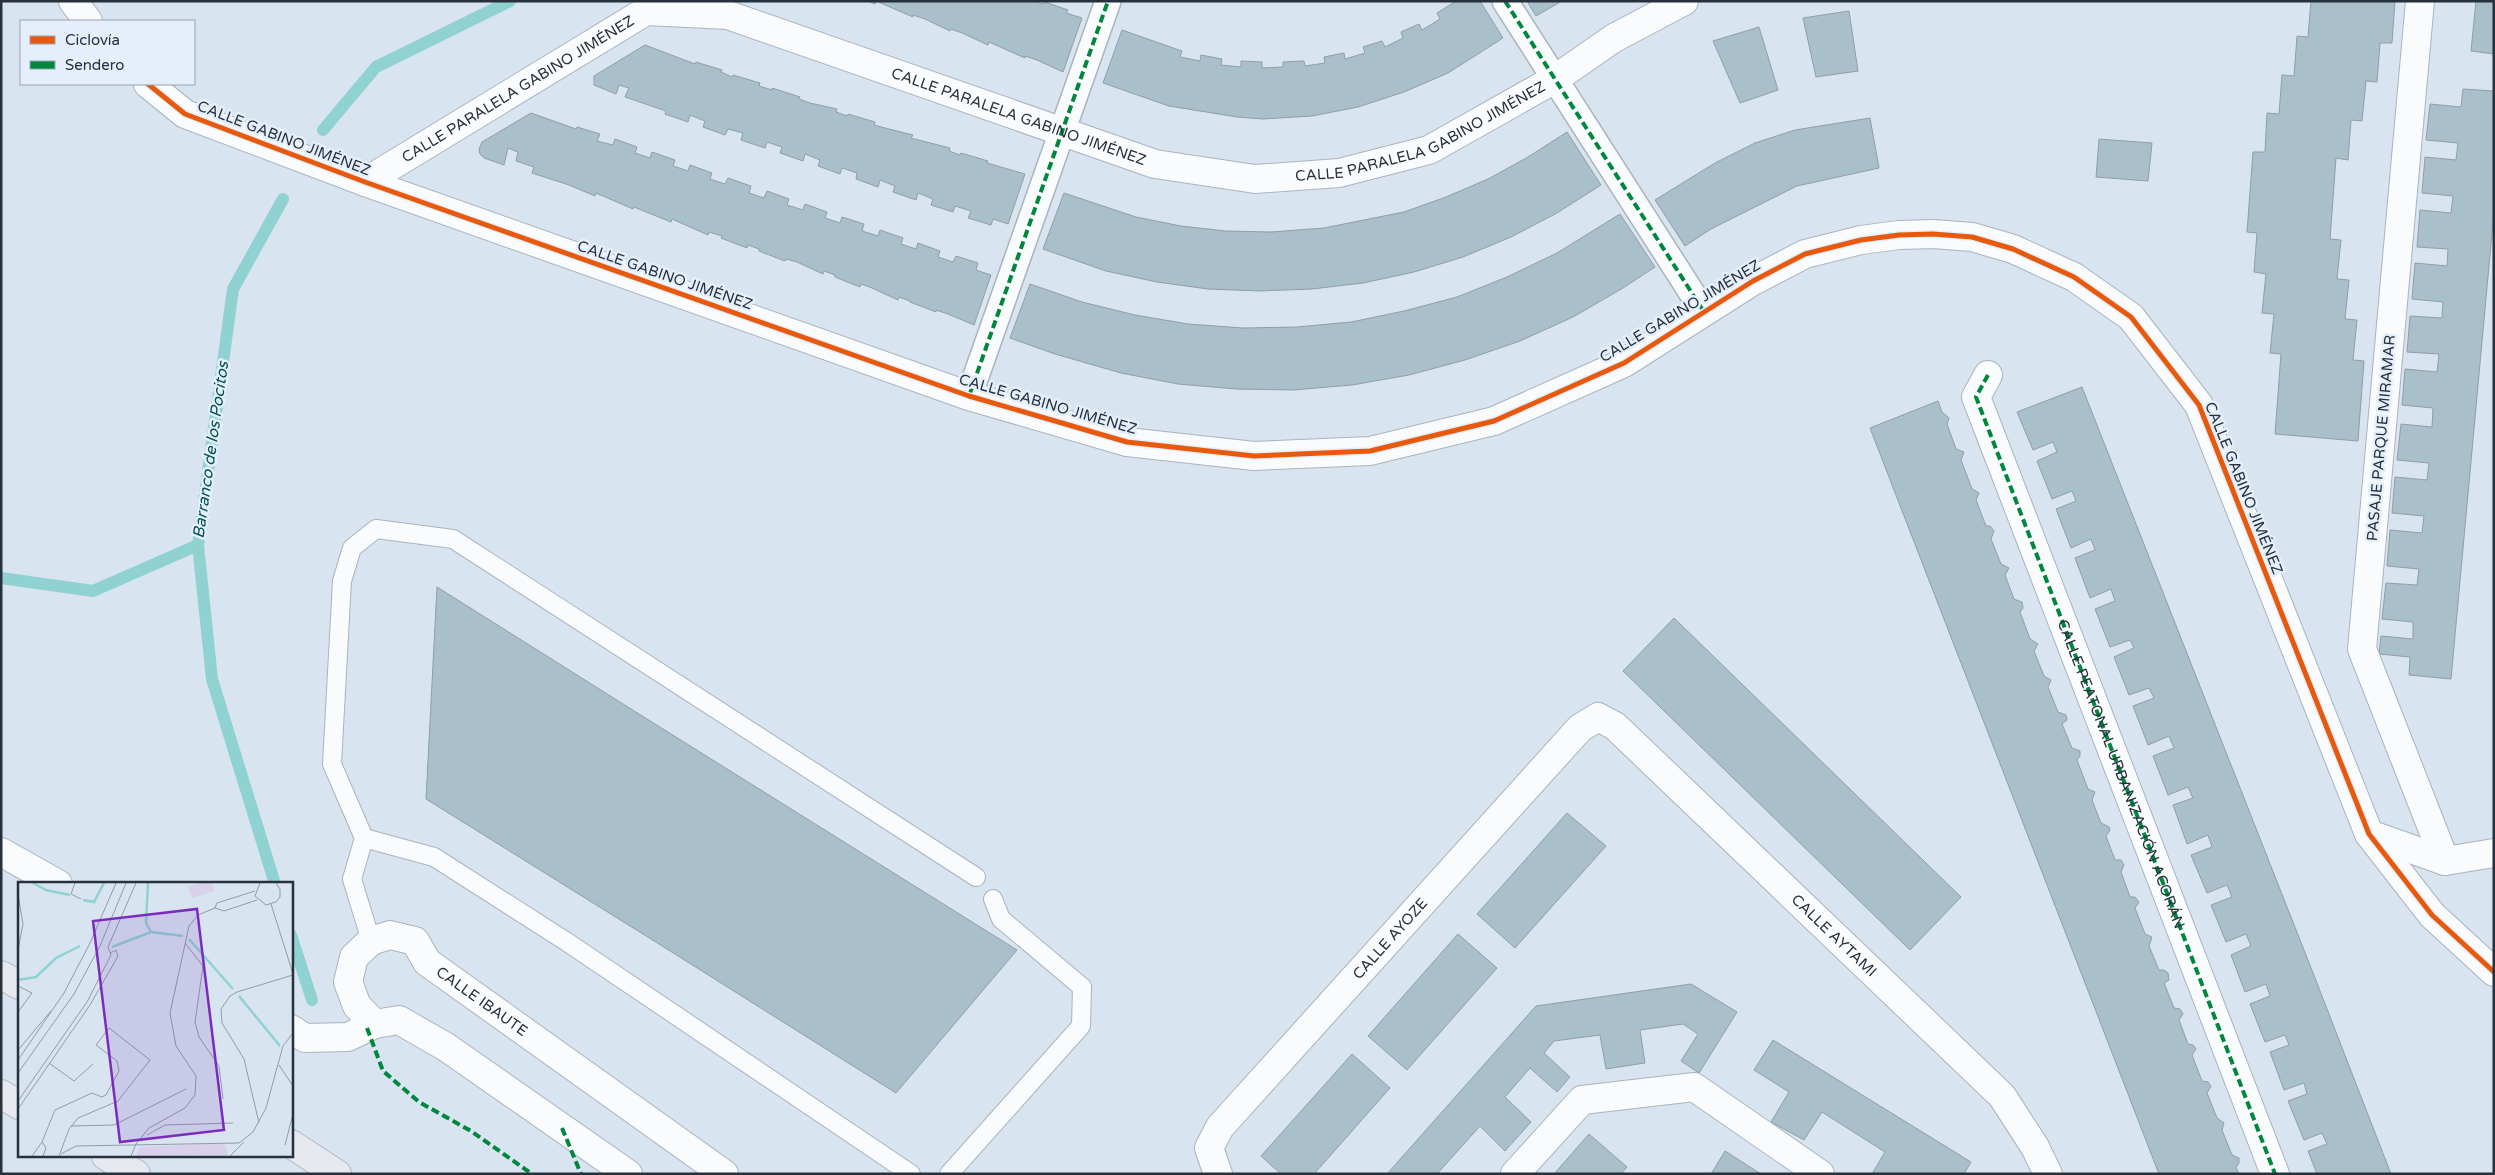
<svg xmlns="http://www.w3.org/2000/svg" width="2495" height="1175" font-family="'Varela Round',sans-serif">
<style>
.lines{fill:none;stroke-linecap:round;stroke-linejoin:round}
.stream{stroke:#90d2d2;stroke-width:12}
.building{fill:#a9bfc9;stroke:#919ea6}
.service-casing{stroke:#aab4be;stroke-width:20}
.pedestrian-casing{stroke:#aab4be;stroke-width:28}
.minor-casing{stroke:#aab4be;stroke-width:30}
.tertiary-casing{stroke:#aab4be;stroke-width:30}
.motorway-casing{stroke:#b2b8c5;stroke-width:30}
.service{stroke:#f9fbfd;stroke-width:18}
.pedestrian{stroke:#f9fbfd;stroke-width:25}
.minor{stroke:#f9fbfd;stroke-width:28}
.tertiary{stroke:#f9fbfd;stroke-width:28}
.motorway{stroke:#e7e9f0;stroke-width:28}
.quiet{stroke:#00873e;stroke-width:4;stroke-dasharray:8 4;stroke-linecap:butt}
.cycleway-casing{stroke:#e4effb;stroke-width:8}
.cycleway{stroke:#e8590c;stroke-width:5}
.labels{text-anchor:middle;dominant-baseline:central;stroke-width:5;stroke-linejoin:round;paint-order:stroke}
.street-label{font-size:15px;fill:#27313c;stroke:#e4effb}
.water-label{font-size:16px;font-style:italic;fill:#005551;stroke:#e4effb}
.inset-river{fill:none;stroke:#90d2d2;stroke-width:2.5}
.inset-road{fill:none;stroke:#919ca8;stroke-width:1}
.view{fill:#7b2cbf;fill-opacity:0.15;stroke:#7b2cbf;stroke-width:2.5}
.inset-edge{fill:none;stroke:#27313c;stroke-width:2.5}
</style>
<rect width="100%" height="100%" fill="#d8e4f0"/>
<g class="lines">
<g class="stream">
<path d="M323,130L376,67L510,1"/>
<path d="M1,578L93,591L198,545"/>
<path d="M275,884L212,679L198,545L233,289L283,199"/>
<path d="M291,935L312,1000"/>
</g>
</g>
<g class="building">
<path d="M867,1H1033L1044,4L1045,2L1068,10L1066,13L1082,18L1063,72L1037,60L1025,56V58L989,42L988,45L962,33L951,29L950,31L925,19L913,15V17L876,1L875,4Z"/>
<path d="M1456,1H1480L1503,38L1448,73L1404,92L1358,107L1312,116L1263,119L1237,117L1169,106L1103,83L1122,30L1182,51L1180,57L1200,61L1201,55L1222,59L1221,65L1241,67V61L1262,62V68L1283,67V62L1304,61L1305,66L1325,63L1324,57L1344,53L1345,59L1365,53L1363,47L1382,41L1385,47L1403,38L1401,32L1419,24L1422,30L1440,19L1437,13Z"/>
<path d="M1527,1H1562L1536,16Z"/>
<path d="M2311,1H2395L2392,43H2380L2377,82L2366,81L2362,121L2351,120L2348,160L2336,158L2330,239L2341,240L2337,279L2349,280L2345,319L2357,320L2353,360L2364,361L2358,441L2275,434L2281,354L2270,353L2274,314L2262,313L2266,274L2254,272L2257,233L2247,232L2253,152H2265L2267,113L2279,114L2282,75L2294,76L2297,36L2308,37Z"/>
<path d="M2476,1H2494V54L2471,51Z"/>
<path d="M1849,11L1858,71L1816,77L1803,18Z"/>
<path d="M1759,27L1778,90L1740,103L1713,41Z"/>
<path d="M645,45L695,64L696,62L722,70L721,72L732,77L733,75L760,83L759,86L772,90V88L800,97L799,99L810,103L837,109L836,112L847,116L848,114L875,122L874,125L885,128L913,135L911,138L950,148L949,151L960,155L961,153L988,161L987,163L1025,174L1008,224L993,219L991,225L968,218L971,211L955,206L953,212L931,205L933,199L918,193L916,200L893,192L895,186L880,180L878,187L856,179L857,173L842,168L840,174L818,166L820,160L805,154L803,161L780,153L782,147L767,142L765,148L741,140L743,133L728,129L725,135L703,127L705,121L690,115L688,122L665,114L666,111L625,97L629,88L619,85L616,94L594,85V76Z"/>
<path d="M2463,89L2494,91V211L2451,679L2409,675L2410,657L2379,654L2381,636L2413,639V622L2382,619L2386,583L2417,585L2419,569L2387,566L2390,530L2422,533L2424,516L2392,513L2395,477L2427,480L2429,463L2397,460L2401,424L2432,427L2433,408L2402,405L2405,369L2437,372L2439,354L2407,352L2410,316L2442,318L2443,302L2412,299L2415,263L2447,266L2448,249L2417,247L2420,210L2451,213L2453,196L2422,193L2425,157L2456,160L2458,143L2426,140L2430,104L2461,107Z"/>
<path d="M531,113L576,129L577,127L600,134L597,141L613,145L615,139L637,147L635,153L650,158L652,152L675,160L673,166L688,171L690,165L712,173L710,179L725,184L728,178L751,186L749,193L764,198L767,191L789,199L787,205L803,210L805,204L827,212L825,218L840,223L842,217L864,224L862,231L878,236L880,230L903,238L901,244L916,249L918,243L940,251L938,257L953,262L956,256L978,263L976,270L991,275L974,325L948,314L936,310V312L910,302V301L899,297L898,300L872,288L861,284L860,287L835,277V275L824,271L823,274L797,262L786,259L785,261L759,251V249L748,245L747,248L721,238L722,236L709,232L708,235L672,219L671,222L634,207L633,209L596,193L595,196L569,185L532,173L534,167L516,161L518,152L508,148L504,165L484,158L480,154L479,149L482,142Z"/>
<path d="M1870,118L1879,168L1797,186L1711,229L1685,246L1655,200L1715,163L1755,143L1795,130Z"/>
<path d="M1567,132L1601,185L1557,213L1511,237L1463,257L1414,272L1363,283L1312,289L1260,291L1208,289L1157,282L1106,271L1043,249L1064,193L1136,217L1181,226L1226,231L1271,232L1324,228L1404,212L1446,197L1488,179L1528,157Z"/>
<path d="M2099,139L2152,143L2148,181L2096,177Z"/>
<path d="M1620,214L1655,267L1623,288L1573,317L1520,341L1465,360L1409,375L1352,385L1293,390L1236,389L1178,384L1121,373L1055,354L1010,338L1030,284L1082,302L1135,315L1188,324L1243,328L1297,327L1351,322L1404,311L1457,297L1507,277L1557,253Z"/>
<path d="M2082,387L2315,978L2391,1174H2317L2308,1151L2327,1144L2322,1133L2304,1140L2288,1101L2307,1094L2304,1083L2284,1090L2270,1052L2289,1045L2285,1035L2265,1042L2250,1004L2270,996L2266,984L2245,992L2231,955L2251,946L2246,934L2226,942L2211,905L2232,897L2227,885L2207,893L2191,855L2212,847L2208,835L2187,844L2173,805L2193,798L2188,787L2168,795L2153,756L2174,748L2169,736L2148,745L2133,706L2154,698L2149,688L2129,695L2114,657L2134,648L2130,640L2110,647L2095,609L2115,601L2111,589L2090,598L2075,558L2095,550L2091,539L2071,548L2056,509L2076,501L2072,491L2052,499L2037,461L2057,452L2053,442L2033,450L2017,412Z"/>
<path d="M1938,401L1942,412L1949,418L1947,424L1956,449L1964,452L1961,460L1972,489L1979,493L1976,500L1986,526H1990L1994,531L1991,539L2001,564L2009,568L2005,575L2014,599L2022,602L2023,608L2020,612L2030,639L2038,644L2034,651L2044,676L2051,680L2048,687L2058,712L2066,715L2067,720L2062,724L2072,748L2080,751V756L2077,760L2088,789L2095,792L2092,800L2101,823L2109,827L2110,830L2106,836L2115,860H2121L2124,865L2121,872L2130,897H2135L2139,902L2135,908L2145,934L2152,937L2149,946L2159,970H2164L2168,973L2169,980L2164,983L2174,1008L2180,1009L2183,1014L2179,1020L2188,1044L2193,1045L2196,1049L2192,1055L2202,1081L2208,1082L2211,1086L2207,1093L2217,1118L2224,1123L2222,1130L2232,1155L2239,1158V1163L2236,1167L2239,1174H2159L1870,428Z"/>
<path d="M437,587L639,714L1017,950L896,1093L659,944L426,799Z"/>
<path d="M1674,618L1961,897L1910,950L1623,671Z"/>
<path d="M1567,813L1606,846L1515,948L1477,914Z"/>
<path d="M1458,934L1497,968L1407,1070L1368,1036Z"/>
<path d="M1691,984L1737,1012L1699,1073L1681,1061L1698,1034L1683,1024L1640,1030L1645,1063L1606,1069L1600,1035L1554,1041L1544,1053L1570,1077L1557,1092L1530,1068L1505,1097L1531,1122L1505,1151L1480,1126L1437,1174H1387L1536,1006Z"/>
<path d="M1773,1040L1971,1162L1964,1174H1872L1885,1152L1822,1112L1804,1140L1771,1122L1789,1092L1754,1070Z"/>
<path d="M1352,1054L1390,1088L1314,1174H1281L1261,1156Z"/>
<path d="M1589,1134L1627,1167L1621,1174H1554Z"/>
<path d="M1725,1151L1761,1174H1711Z"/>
</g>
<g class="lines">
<g class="service-casing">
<g id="service">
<path d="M364,838L434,857L567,942L911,1174"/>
<path d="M371,941L352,879L364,838L332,764L342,581L352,548L376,529L453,539L976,877"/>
<path d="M949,1174L1081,1026L1082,987L1001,919L993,899"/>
</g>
</g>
<g class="pedestrian-casing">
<g id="pedestrian">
<path d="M1505,1L1704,312"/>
<path d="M969,396L1108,1"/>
</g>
</g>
<g class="minor-casing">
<g id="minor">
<path d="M73,1L88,21"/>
<path d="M2420,1L2362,649L2445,861"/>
<path d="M148,84L185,114L365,182L969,396L1127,442L1254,456L1370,451L1494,421L1624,363L1753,281L1805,254L1861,240L1899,235L1933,234L1972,237L2013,249L2074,277L2131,317L2199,405L2369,834L2432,915L2494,972"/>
<path id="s1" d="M365,182L646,11L728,15L1155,164L1255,179L1339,173L1429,150L1555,79L1614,38L1684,1"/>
<path id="s2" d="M1988,375L1976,397L2275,1174"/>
<path d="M2369,834L2445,861L2494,853"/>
<path id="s3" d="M628,1174L446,1047L399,1020L375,1024L357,1006L348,982L354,957L371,941L390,935L415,941L427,962L724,1174"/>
<path id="s4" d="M1218,1174L1209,1148L1220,1127L1580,728L1598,717L1615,726L2002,1096L2035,1147L2048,1174"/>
<path d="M1515,1174L1582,1100L1694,1087L1820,1174"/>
</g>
</g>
<g class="tertiary-casing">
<g id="tertiary">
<path d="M1,852L58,884"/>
<path d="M291,1029L305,1038L348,1037L375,1024"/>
</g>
</g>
<g class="motorway-casing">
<g id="motorway">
<path d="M1,975L19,985"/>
<path d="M1,1094L19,1105"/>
<path d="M291,1144L337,1174"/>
<path d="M106,1156L136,1174"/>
</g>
</g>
<use href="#service" class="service"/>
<use href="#pedestrian" class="pedestrian"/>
<use href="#minor" class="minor"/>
<use href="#tertiary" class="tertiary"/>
<use href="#motorway" class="motorway"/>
<g class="quiet">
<path d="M1505,1L1704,312"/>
<path d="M1988,375L1976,397L2275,1174"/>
<path d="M969,396L1108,1"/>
<path d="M367,1028L383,1071L419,1102L471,1131L532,1174"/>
<path d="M562,1128L581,1174"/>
</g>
<g class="cycleway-casing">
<path id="cycleway" d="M148,84L185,114L365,182L969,396L1127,442L1254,456L1370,451L1494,421L1624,363L1753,281L1805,254L1861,240L1899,235L1933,234L1972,237L2013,249L2074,277L2131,317L2199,405L2369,834L2432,915L2494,972"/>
</g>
<use href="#cycleway" class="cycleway"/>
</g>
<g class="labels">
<g class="street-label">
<text stroke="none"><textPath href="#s1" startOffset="179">CALLE PARALELA GABINO JIMÉNEZ</textPath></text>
<text stroke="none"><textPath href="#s1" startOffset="719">CALLE PARALELA GABINO JIMÉNEZ</textPath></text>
<text stroke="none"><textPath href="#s1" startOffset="1139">CALLE PARALELA GABINO JIMÉNEZ</textPath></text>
<text transform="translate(284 138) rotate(21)">CALLE GABINO JIMÉNEZ</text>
<text transform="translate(665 275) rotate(19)">CALLE GABINO JIMÉNEZ</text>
<text transform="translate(1680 311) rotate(-31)">CALLE GABINO JIMÉNEZ</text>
<text transform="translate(1048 404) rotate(16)">CALLE GABINO JIMÉNEZ</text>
<text transform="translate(2381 438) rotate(-85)">PASAJE PARQUE MIRAMAR</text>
<text transform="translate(2244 488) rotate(68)">CALLE GABINO JIMÉNEZ</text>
<text stroke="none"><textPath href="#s2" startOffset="429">CALLE PEATONAL URBANIZACIÓN ACORÁN</textPath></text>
<text stroke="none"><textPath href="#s4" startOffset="932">CALLE AYTAMI</textPath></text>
<text stroke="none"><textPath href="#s4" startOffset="305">CALLE AYOZE</textPath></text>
<text stroke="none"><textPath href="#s3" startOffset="538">CALLE IBAUTE</textPath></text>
</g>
<g class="water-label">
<text transform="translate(211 450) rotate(-82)">Barranco de los Pocitos</text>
</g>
</g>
<g transform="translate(18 882)">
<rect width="275" height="275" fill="#d8e4f0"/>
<path d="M182,1H194L196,9L174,16L170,4ZM201,261L207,263L210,273L117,274L122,265Z" fill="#d9d1ec"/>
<path class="inset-river" d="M15,1L28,8L52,13M130,1L128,41L133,50M65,18L76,20L86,1M171,57L215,107M94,65L133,50L165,54M0,98L18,95L38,76L62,64M221,114L262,164"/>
<path class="inset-road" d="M57,1L53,12L63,17M242,1L237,14L248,23L258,20L262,15V7L258,1M237,9L199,21L197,26L206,29L239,18M0,12L5,42L0,68M253,22L275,92M167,61L185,84L177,140L181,155L201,184L205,217M0,104L14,111L0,130M0,168L33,129M0,178L46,111L72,61L98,1M31,181L56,199L75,182M261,183L275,204M0,191L56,112L82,64L108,1M0,219L69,120L93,73L90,65L118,1M0,227L72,123L100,74L98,68L92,71M241,241L226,177L204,141L203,127L212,114L219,110L275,93M53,244L96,243L168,207M129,253L147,243L215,241M24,260L28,266L25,274M267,263L275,232M43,272L58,264L221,261L235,250L248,226L265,164L275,151M14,274L24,260L37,228L74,211L84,215L88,213L101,189L99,179L78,163L91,146L132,178L100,219L60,236L51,247L41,274M113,274L118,262L131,246L167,226L177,213L178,194L158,164L152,131L171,44L180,33L197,26M212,274L226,260"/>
<path class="view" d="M179,27L206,248L102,260L75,39Z"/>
<rect width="275" height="275" class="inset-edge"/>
</g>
<rect width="2495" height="1175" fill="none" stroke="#27313c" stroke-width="5"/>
<rect x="20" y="20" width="175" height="65" fill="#e4effb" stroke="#98a3af"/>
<rect x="30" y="36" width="25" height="8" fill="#e8590c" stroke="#98a3af"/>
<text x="65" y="45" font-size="15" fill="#27313c">Ciclovía</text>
<rect x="30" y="61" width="25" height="8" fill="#00873e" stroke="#98a3af"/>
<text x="65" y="70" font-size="15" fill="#27313c">Sendero</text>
</svg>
